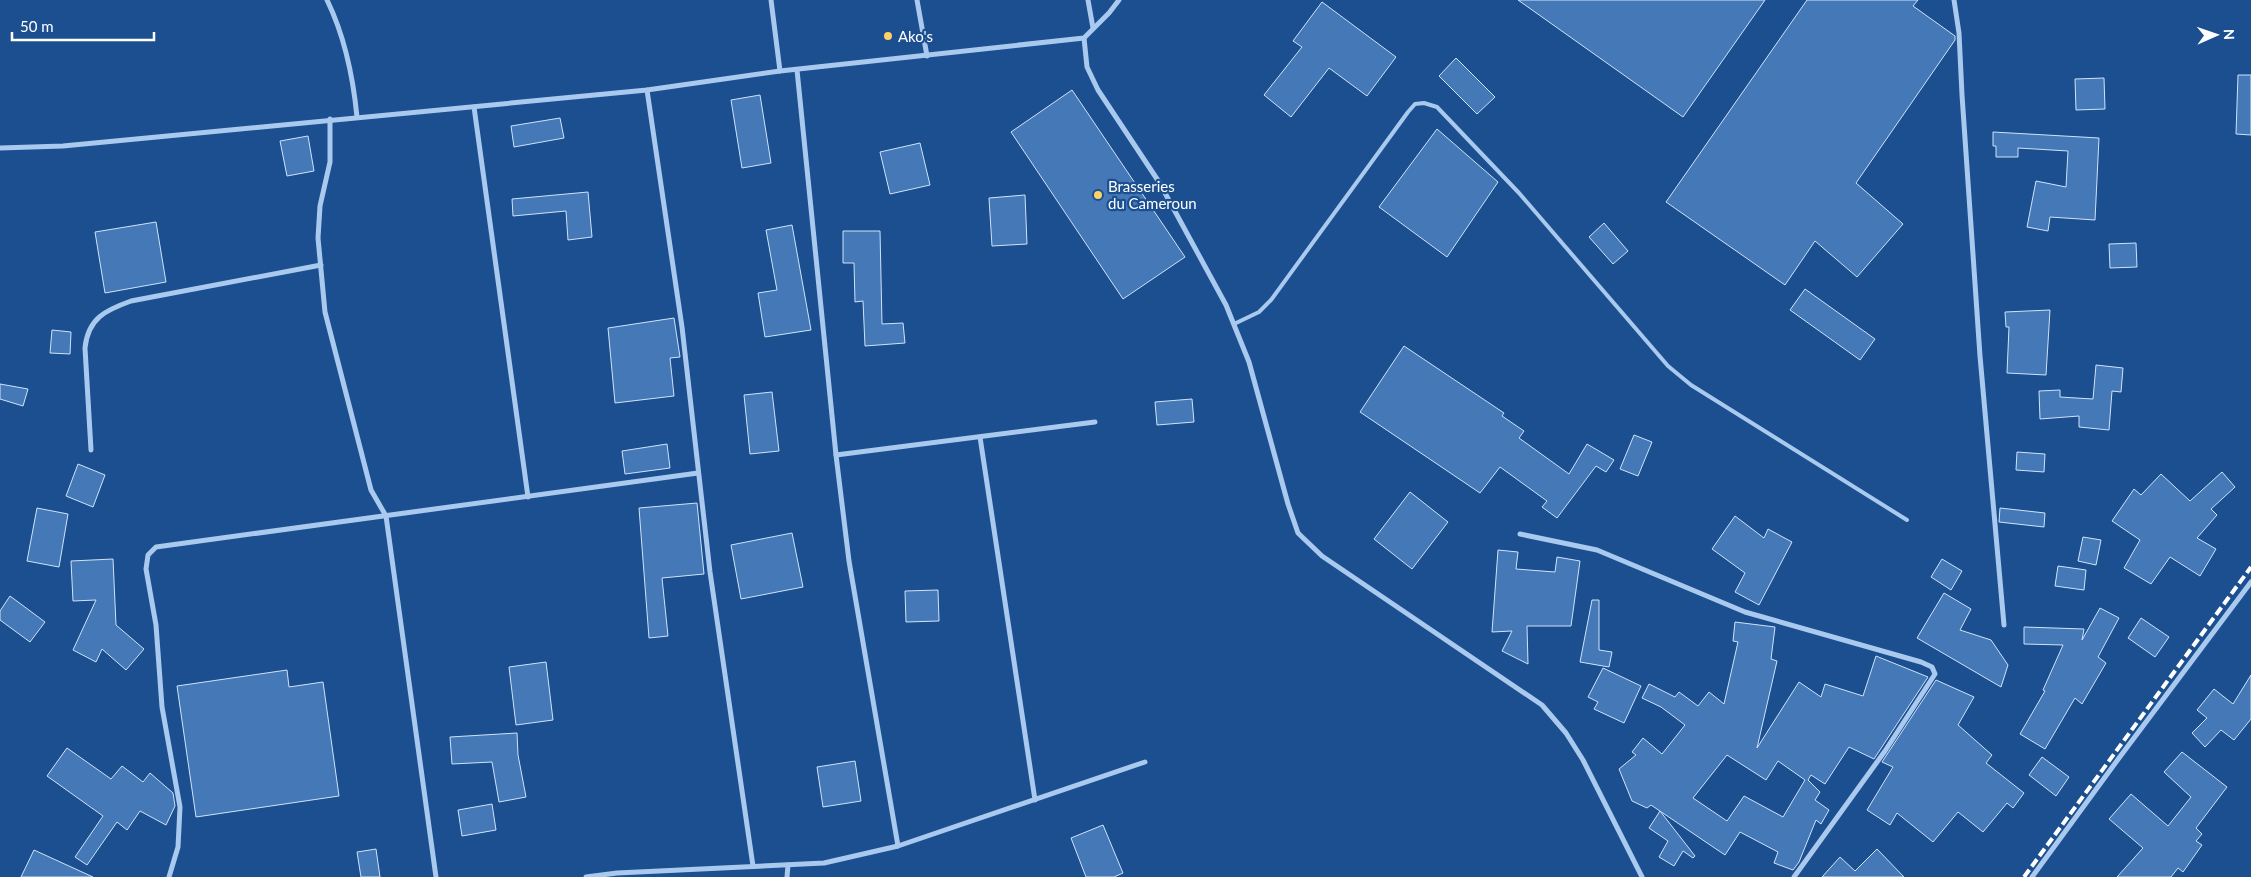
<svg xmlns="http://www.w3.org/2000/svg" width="2251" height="877" font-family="Lato,sans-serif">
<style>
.building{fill:#4478b7;stroke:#cfe3fa;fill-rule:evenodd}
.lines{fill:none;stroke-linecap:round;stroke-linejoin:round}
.service{stroke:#a9c9ee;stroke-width:4}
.minor{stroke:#a9c9ee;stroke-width:5}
.rail{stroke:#fff;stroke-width:4;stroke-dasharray:9 4;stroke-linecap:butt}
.poi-dot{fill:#ffd166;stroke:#1b4f8f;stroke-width:2}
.labels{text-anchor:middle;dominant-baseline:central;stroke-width:4.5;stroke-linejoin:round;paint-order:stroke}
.poi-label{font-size:15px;fill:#fff;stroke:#1b4f8f;text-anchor:start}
</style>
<rect width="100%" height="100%" fill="#1b4f8f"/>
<g class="building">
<path d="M1518,0H1765L1683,117Z"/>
<path d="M1807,0H1918L1913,6L1955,36V40L1856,183L1903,224L1857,277L1815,241L1785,285L1666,202Z"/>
<path d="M1322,2L1396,57L1367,96L1329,68L1291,117L1264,95L1302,47L1293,41Z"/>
<path d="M1456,58L1495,97L1477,114L1439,76Z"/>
<path d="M2238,75H2251V135L2236,134Z"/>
<path d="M2104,78L2105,109L2076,110L2075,79Z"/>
<path d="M1072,90L1185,257L1123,299L1011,132Z"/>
<path d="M760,95L771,163L742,168L731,100Z"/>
<path d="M560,118L564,138L514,147L511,126Z"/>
<path d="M1437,129L1498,182L1447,257L1379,207Z"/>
<path d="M1993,132L2099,138L2095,220L2050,217L2048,231L2027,227L2036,181L2066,187L2068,151L2018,148V157H1996V146H1993Z"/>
<path d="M308,136L314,171L287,176L280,141Z"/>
<path d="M920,143L930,185L890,194L880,152Z"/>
<path d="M588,192L592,237L568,240L566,211L513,216L512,199Z"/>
<path d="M1025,195L1027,244L992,246L989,198Z"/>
<path d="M156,222L166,282L105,293L95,232Z"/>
<path d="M1604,223L1628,251L1613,264L1589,237Z"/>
<path d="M792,225L811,330L765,337L758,293L777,290L766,230Z"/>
<path d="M843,231H880L882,324L903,323L905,343L865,346L863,301L855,302L854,263H843Z"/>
<path d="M2136,243L2137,267L2110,268L2109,244Z"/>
<path d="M1805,289L1875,339L1860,360L1790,310Z"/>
<path d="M2050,310L2046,375L2007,373L2009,327H2006L2005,312Z"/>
<path d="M674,318L680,357L670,358L674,396L615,403L608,328Z"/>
<path d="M52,330L71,332L70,354L50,353Z"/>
<path d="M1404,346L1504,413L1502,416L1524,431L1519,438L1569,474L1587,444L1614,460L1606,472L1596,466L1557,518L1542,507L1547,501L1500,467L1480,493L1360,412Z"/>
<path d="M2096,365L2123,368L2121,392L2112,391L2109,430L2079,427V416L2040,419L2039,391L2060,390V397L2093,399Z"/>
<path d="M0,384L28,389L23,406L0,399Z"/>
<path d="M772,392L779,451L750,454L744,395Z"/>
<path d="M1192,399L1194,422L1157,425L1155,402Z"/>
<path d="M1634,435L1652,442L1638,476L1620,469Z"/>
<path d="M667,444L670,468L625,474L622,451Z"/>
<path d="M2017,452L2045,454L2044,472L2016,470Z"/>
<path d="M78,464L105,475L93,507L66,496Z"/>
<path d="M2222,472L2235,487L2211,509L2217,515L2197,538L2216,549L2200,576L2170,557L2151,584L2124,568L2140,540L2112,521L2134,489L2141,495L2161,474L2190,501Z"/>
<path d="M1410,492L1448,522L1412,569L1374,539Z"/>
<path d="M697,503L704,574L662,578L668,636L649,638L639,508Z"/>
<path d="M37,508L68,514L59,567L27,561Z"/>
<path d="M2000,508L2045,513L2044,527L1999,522Z"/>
<path d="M1735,516L1764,538L1768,529L1792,542L1759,605L1735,592L1745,573L1712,549Z"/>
<path d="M792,533L803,587L741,599L731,545Z"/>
<path d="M2083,537L2101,540L2096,565L2078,561Z"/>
<path d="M1498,550L1518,552L1516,569L1555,572L1557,557L1580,561L1571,626H1527L1528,664L1502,651L1512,631L1492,632Z"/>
<path d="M113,559L116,625L144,649L126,670L102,649L96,662L73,650L96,600L73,601L71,561Z"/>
<path d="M1942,559L1962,571L1951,590L1931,577Z"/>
<path d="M2058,566L2086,570L2084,590L2055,586Z"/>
<path d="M938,590L939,621L906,622L905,591Z"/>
<path d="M1944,593L1971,609L1960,630L1991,640L2008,665L2001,687L1917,638Z"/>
<path d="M10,596L45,622L30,642L0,620V611Z"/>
<path d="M1592,600H1599V650L1612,652L1609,667L1580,662Z"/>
<path d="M2100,608L2119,618L2098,657L2106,663L2082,704L2075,698L2045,749L2020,734L2045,691L2043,690L2063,645L2024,644V627L2084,629L2082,640Z"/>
<path d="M2141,618L2169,637L2155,657L2128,638Z"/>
<path d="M1735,622L1775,627L1771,659L1777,661L1757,748L1799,682L1821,697L1825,684L1863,696L1876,656L1928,677L1874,759L1849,747L1825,784L1811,775L1808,780L1820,792L1815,800L1829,810L1821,824L1816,820L1799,862L1793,870L1774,863L1778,852L1740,832L1725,855L1651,805L1647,808L1632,801L1619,769L1636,755L1632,752L1643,738L1662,754L1685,725L1661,707L1642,698L1649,684L1675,697L1679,692L1698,706L1709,692L1724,704L1738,642L1733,641ZM1727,755L1766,780L1778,761L1805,780L1783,817L1744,796L1727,821L1693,798Z"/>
<path d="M546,662L553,720L516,725L509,667Z"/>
<path d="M1603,668L1641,686L1624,723L1594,709L1598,702L1588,697Z"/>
<path d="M287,670L289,687L323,682L339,796L196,817L177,686Z"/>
<path d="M2251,675V719L2234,740L2221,730L2205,747L2192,733L2207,718L2197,710L2214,689L2233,704Z"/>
<path d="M1936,680L1974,697L1958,725L1992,755L1986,763L2024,793L2013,808L2007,803L1983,832L1958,812L1933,842L1897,813L1890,825L1867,810L1893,767L1882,762Z"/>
<path d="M517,733L518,755L526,797L499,802L492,762L452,764L450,737Z"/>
<path d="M67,748L111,779L122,766L143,782L150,773L173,793L175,806L166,825L140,811L127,830L117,822L87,865L75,857L103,816L47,776Z"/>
<path d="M2182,752L2227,787L2196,828L2202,834L2196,841L2202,845L2183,872L2178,868L2171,877H2117L2143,848L2109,819L2131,794L2168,826L2191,797L2164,772Z"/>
<path d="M2042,757L2069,777L2056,796L2029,775Z"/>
<path d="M855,761L861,801L823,807L817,767Z"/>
<path d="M492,804L496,830L462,836L458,810Z"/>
<path d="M1660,811L1695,856L1693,858L1683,851L1674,866L1659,857L1668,841L1649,828Z"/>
<path d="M1103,825L1123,873L1114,877H1086L1071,838Z"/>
<path d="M376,849L380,877H361L357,852Z"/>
<path d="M1877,849L1904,877H1822L1840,857L1855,871Z"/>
<path d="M34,850L93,877H21Z"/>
</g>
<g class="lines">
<path class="service" d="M1234,324L1259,312L1271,300L1408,112L1415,104L1424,103L1437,107L1519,193L1668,366L1691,385L1907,520"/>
<g class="minor">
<path d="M327,0C345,37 353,76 357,117"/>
<path d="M771,0L780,71"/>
<path d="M917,0L927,56"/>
<path d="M1088,0L1093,28"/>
<path d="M1954,0L1959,33L1962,95L1980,356L2004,625"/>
<path d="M1084,38L1087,67L1098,90L1159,182L1226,305L1249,362L1288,504L1298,533L1322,556L1542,705L1566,733L1583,760L1642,877"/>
<path d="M797,70L836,455L849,561L898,846"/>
<path d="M647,90L682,327L710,572L753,866"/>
<path d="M474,107L528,497"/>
<path d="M330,119V162L320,206L318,238L325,312L371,490L386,516L436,877"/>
<path d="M0,148L63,146L647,90L780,71L1084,38L1109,13L1119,0"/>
<path d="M980,437L1035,800"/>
<path d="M91,450L85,348C88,318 106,310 131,301L321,265"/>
<path d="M836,455L1095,422"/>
<path d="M1520,534L1597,550L1745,612L1921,662L1932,667L1935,674L1885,751L1794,877"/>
<path d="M169,877L178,847L180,807L162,707L156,625L146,569L148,555L156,547L698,473"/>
<path d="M586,877L617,873L824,863L898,846L1145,762"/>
<path d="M787,877L788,865"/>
<path d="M2032,877L2119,758L2251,582"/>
</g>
<path class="rail" d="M2024,877L2251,567"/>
</g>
<g class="poi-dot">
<circle cx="888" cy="36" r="5"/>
<circle cx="1098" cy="195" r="5"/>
</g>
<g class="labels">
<g class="poi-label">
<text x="898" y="36">Ako's</text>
<text x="1108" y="186">Brasseries<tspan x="1108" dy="17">du Cameroun</tspan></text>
</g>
</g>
<g transform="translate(2216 35) rotate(88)" stroke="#1b4f8f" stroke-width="4" paint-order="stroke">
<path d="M0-4L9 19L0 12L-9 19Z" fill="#ffffff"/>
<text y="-8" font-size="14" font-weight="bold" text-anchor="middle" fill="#ffffff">N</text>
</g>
<path d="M12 32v8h142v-8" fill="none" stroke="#ffffff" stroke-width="2.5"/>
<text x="20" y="32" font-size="15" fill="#ffffff" stroke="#1b4f8f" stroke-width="4" paint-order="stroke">50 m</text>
</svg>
